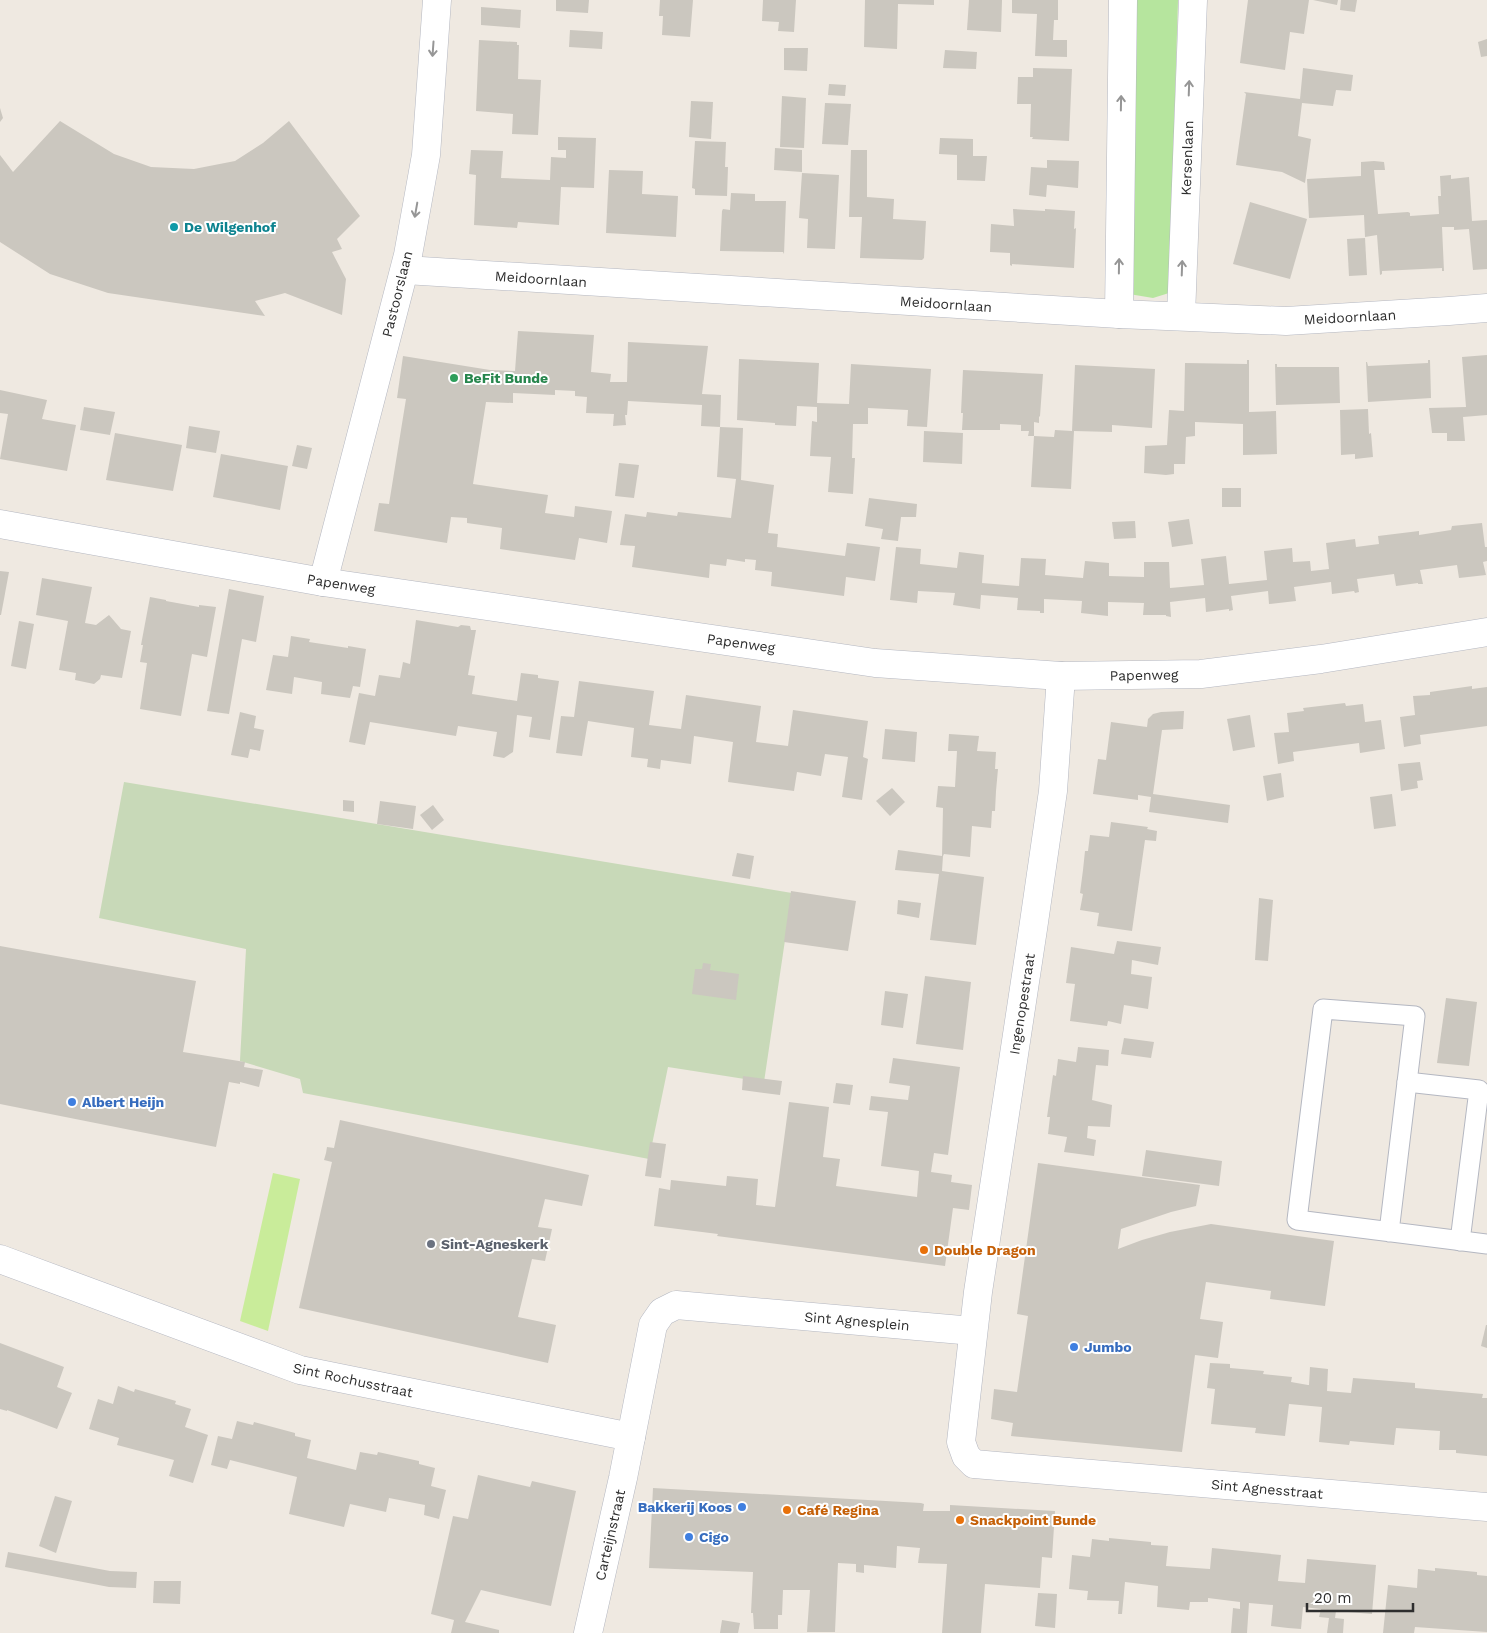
<svg xmlns="http://www.w3.org/2000/svg" width="1487" height="1633" font-family="'Work Sans',sans-serif">
<style>
.green{fill:#b6e59e}
.cemetery{fill:#c8d9b8}
.pitch{fill:#c9ec9a}
.building{fill:#cbc7bf}
.lines{fill:none;stroke-linecap:round;stroke-linejoin:round}
.lane-casing{stroke:#b4b7c1;stroke-width:21}
.street-casing{stroke:#b4b7c1;stroke-width:29}
.lane{stroke:#fff;stroke-width:19}
.street{stroke:#fff;stroke-width:28}
.oneway{stroke:#969696}
.culture-dot{fill:#0f9aa8;stroke:#fff;stroke-width:2}
.leisure-dot{fill:#2e9e5b;stroke:#fff;stroke-width:2}
.shop-dot{fill:#3f7fe0;stroke:#fff;stroke-width:2}
.worship-dot{fill:#6b7280;stroke:#fff;stroke-width:2}
.food-dot{fill:#e8710a;stroke:#fff;stroke-width:2}
.labels{text-anchor:middle;dominant-baseline:central;stroke-width:4;stroke-linejoin:round;paint-order:stroke}
.street-label{font-size:14px;fill:#2e2e2e;stroke:#fff}
.culture-label{font-size:14px;font-weight:bold;fill:#0d838f;stroke:#fff;text-anchor:start}
.leisure-label{font-size:14px;font-weight:bold;fill:#27864d;stroke:#fff;text-anchor:start}
.shop-label{font-size:14px;font-weight:bold;fill:#366cbe;stroke:#fff;text-anchor:start}
.worship-label{font-size:14px;font-weight:bold;fill:#5b616d;stroke:#fff;text-anchor:start}
.food-label{font-size:14px;font-weight:bold;fill:#c56008;stroke:#fff;text-anchor:start}
</style>
<rect width="100%" height="100%" fill="#efe9e1"/>
<path class="green" d="M1137,0H1178L1169,293L1153,298L1129,294V249Z"/>
<path class="cemetery" d="M124,782L792,893L764,1082L668,1067L649,1159L303,1093L300,1079L240,1061L246,949L99,918Z"/>
<path class="pitch" d="M273,1173L300,1179L268,1331L240,1321Z"/>
<g class="building">
<path d="M556,0H589L588,13L556,11Z"/>
<path d="M660,0H693L690,37L662,35L663,16H659Z"/>
<path d="M763,0H796L794,32L778,31L779,22L762,21Z"/>
<path d="M865,0H934V5L898,4L897,49L864,47Z"/>
<path d="M969,0H1002L1001,32L967,30Z"/>
<path d="M1012,0H1058V20H1054L1053,40H1067V57L1035,56L1037,14L1012,13Z"/>
<path d="M1248,0H1309L1304,34L1290,32L1285,70L1240,63Z"/>
<path d="M1313,0H1338L1337,5Z"/>
<path d="M1341,0H1357L1355,12L1340,10Z"/>
<path d="M481,7L521,10L520,28L481,25Z"/>
<path d="M570,30L603,32L602,49L569,47Z"/>
<path d="M1487,39V56L1481,57L1478,42Z"/>
<path d="M479,40L517,42V45H519L518,79L541,80L538,135L512,134L513,114L476,111Z"/>
<path d="M784,48H808L807,71L784,70Z"/>
<path d="M945,50L977,52L976,69L943,68Z"/>
<path d="M1033,68L1072,69L1069,141L1032,139L1033,137H1030L1031,104H1017L1018,77H1033Z"/>
<path d="M1303,68L1353,75L1351,91L1336,90L1333,106L1302,103L1298,136L1311,139L1305,183L1282,172L1236,165L1246,94L1244,92L1300,99Z"/>
<path d="M829,84L846,85L845,96L828,95Z"/>
<path d="M782,96L806,98L804,148L780,147Z"/>
<path d="M691,101L713,102L711,139L689,137Z"/>
<path d="M825,103L851,104L848,145L822,144Z"/>
<path d="M0,108L3,118L0,122Z"/>
<path d="M60,121L114,154L151,167L194,169L235,161L263,143L289,121L360,216L337,239L342,249L332,252L346,279L342,315L285,293L255,301L265,316L108,293L50,274L0,242V155L13,172Z"/>
<path d="M558,137L596,138L594,188L561,187L559,225L518,222L517,228L474,225L476,175L469,174L471,150L503,151L501,178L550,180L551,157L566,158V150H558Z"/>
<path d="M940,138L973,139V156H987L985,181L957,180V155L939,154Z"/>
<path d="M695,141L726,142L725,167H728L727,196L695,195V189L692,188Z"/>
<path d="M775,148L802,150V172L774,170Z"/>
<path d="M851,150H867V197L894,199L893,219L926,221L924,258L922,260L860,258L862,217H849Z"/>
<path d="M1047,160L1079,161L1078,188L1047,185L1046,197L1029,195L1031,167L1047,168Z"/>
<path d="M1374,161L1384,162L1385,170H1374L1378,214L1408,212L1410,213V216L1439,214L1438,196H1441L1440,176L1451,175V179L1469,177L1472,221L1487,220V269L1473,270L1469,229L1454,230V227H1442L1444,271H1442V268L1382,271V274L1380,275L1377,235L1365,237L1364,215L1309,218L1307,179L1361,176V162Z"/>
<path d="M609,170L643,171L642,194L678,196L676,237L606,233Z"/>
<path d="M802,173L839,175L835,249L807,248L808,219L799,218Z"/>
<path d="M731,193L755,194V201H786L784,254L783,252L720,251L722,211L723,209L730,210Z"/>
<path d="M1250,202L1307,219L1290,279L1233,264Z"/>
<path d="M1013,209L1045,211V209L1075,211L1074,229L1076,228L1074,268L1012,264V266L1010,265V253L990,252L991,224L1014,226Z"/>
<path d="M1365,238L1367,275L1349,276L1347,239Z"/>
<path d="M518,331L594,335L591,372L611,374L610,382H627L628,342L708,346L702,394L721,395L720,427L701,426L702,405L628,401L627,415H625L626,425L613,426L614,414L586,413L587,397L575,396V391L555,390V395L513,393V403L486,402L473,484L548,495L545,513L574,517L575,506L612,511L607,543L579,538L575,560L500,549L502,528L467,523V518L451,517L447,543L374,531L379,503L389,504L406,399L397,398L403,356L490,370L515,371Z"/>
<path d="M1487,355V415L1463,417L1465,441H1447V433H1432L1429,408L1466,407L1462,357Z"/>
<path d="M739,359L819,363L817,403L849,404L851,364L931,369L927,427L907,426L908,410L868,408V424H853L852,458H855L853,494L828,492L831,457L810,456L812,421L817,422V407L797,406L796,426L775,425V423L737,420Z"/>
<path d="M1247,360H1249V412L1276,411L1277,454L1243,455V424L1195,422V436L1186,437L1185,464H1174V474L1166,475L1144,473L1145,446L1167,445L1169,410L1184,411L1185,363L1247,364Z"/>
<path d="M1428,360H1430L1431,398L1368,402L1366,362H1367L1368,366L1428,363Z"/>
<path d="M1275,364H1277V367H1339L1340,403L1276,405Z"/>
<path d="M1075,365L1155,369L1152,428L1112,425V432L1074,431L1071,489L1031,487L1034,436L1054,437L1055,430L1072,431Z"/>
<path d="M963,370L1043,374L1040,416L1039,417V423L1034,422V436H1028L1029,431H1021V425L1000,424V430H962L963,413H961Z"/>
<path d="M0,390L47,400L42,419L76,425L67,471L0,459L8,414L0,413Z"/>
<path d="M84,407L115,412L110,435L80,430Z"/>
<path d="M1368,409L1369,434L1371,433L1373,457L1355,459V454L1341,455L1340,410Z"/>
<path d="M189,426L220,431L216,453L186,448Z"/>
<path d="M720,427L743,428L741,480L774,485L768,533L778,534L777,547L845,556L847,543L880,547L875,581L846,577L844,596L771,586L772,572L755,570L756,560L745,559V562L727,559L726,566L710,564L709,578L632,567L635,546L620,545L625,514L646,517L647,512L677,516L678,512L731,518L736,479L717,477Z"/>
<path d="M924,431L963,433L962,464L923,462Z"/>
<path d="M115,433L182,445L173,491L106,480Z"/>
<path d="M297,445L312,448L307,469L292,466Z"/>
<path d="M221,454L288,466L280,510L213,497Z"/>
<path d="M619,463L639,465L634,498L615,496Z"/>
<rect x="1222" y="488" width="19" height="19"/>
<path d="M869,498L917,504L916,517H901L898,541L881,539L883,529L865,526Z"/>
<path d="M1189,519L1193,544L1172,547L1168,522Z"/>
<path d="M1135,521L1136,538L1114,539L1112,522Z"/>
<path d="M1482,523L1485,547H1487V561L1483,562L1486,575L1459,578L1457,565L1420,570L1423,584H1418V583L1396,586L1394,574L1357,579L1359,592L1355,593L1354,591L1332,594L1331,582L1294,587L1296,601L1269,604L1268,591L1231,596L1233,610L1229,611V609L1206,612L1205,598L1170,602L1171,617L1166,616V615H1143L1144,603L1108,602V616L1081,613L1082,601L1044,599V613H1040V611L1017,610L1018,598L981,595L980,609L953,605L955,593L918,591L917,603L890,600L896,547L921,549L920,564L957,568L959,552L984,555L982,583L1019,586L1021,558L1046,559L1045,575L1083,578L1085,561L1109,563V576L1144,577V562H1169L1170,588L1204,585L1201,559L1226,556L1229,584L1267,580L1264,551L1292,548L1293,562L1310,561L1311,571L1329,569L1326,543L1355,539L1356,547L1379,544L1378,536L1419,531V535L1451,530L1452,526Z"/>
<path d="M0,571L9,572L1,615H0Z"/>
<path d="M42,578L92,587L85,623L96,625L109,615L121,629L131,631L122,678L101,675L100,679L94,684L75,680L76,673L59,670L68,621L36,615Z"/>
<path d="M229,589L264,596L256,642L242,639L229,714L207,711Z"/>
<path d="M150,597L166,600V601L199,607V605L216,607L207,657L192,654L181,716L140,709L147,663L140,662L143,645H141Z"/>
<path d="M416,620L458,627L461,625L470,626L471,630H476L468,675L475,676L472,694L517,701L521,673L538,675V678L559,681L550,740L529,737L532,717L517,715L513,752L504,758L493,756L497,732L458,726L456,736L370,722L365,745L349,742L359,693L375,696L379,675L400,678L403,662L410,664Z"/>
<path d="M19,621L34,624L26,669L11,666Z"/>
<path d="M291,636L310,639L309,642L348,648V646L366,649L360,687L353,686L350,698L321,694L322,682L294,677L292,694L266,690L273,655L288,657Z"/>
<path d="M579,681L654,691L649,725L681,729L686,695L761,706L756,742L788,746L793,710L868,721L863,757L868,759L862,800L842,797L848,757L825,754L821,776L797,772L794,791L728,782L733,742L694,736L691,764L661,760L660,769L647,767L648,759L631,757L634,728L588,721L582,756L556,753L561,716L574,717Z"/>
<path d="M1472,686V689L1487,687V726L1420,735L1421,744L1404,747L1400,717L1415,715L1413,696L1430,695V692Z"/>
<path d="M1345,703L1346,706L1363,704L1365,722L1381,720L1385,749L1360,753L1359,743L1329,747L1293,752L1294,761L1278,764L1274,733L1289,732L1287,713L1304,711L1303,708Z"/>
<path d="M1184,711L1183,729L1162,730L1153,794L1230,805L1228,823L1149,812L1151,797L1138,795V800L1093,794L1098,759L1106,760L1111,722L1147,727L1148,719L1153,714L1161,712Z"/>
<path d="M240,712L256,716L254,728L264,730L260,751L250,749L248,758L231,755Z"/>
<path d="M1250,715L1255,747L1233,751L1227,719Z"/>
<path d="M885,729L917,732L915,762L882,759Z"/>
<path d="M949,734L979,736L977,751L996,752L995,769H998L996,791L995,811H992L991,828L972,826L970,857L944,854L943,856L942,871L984,877L976,945L930,940L939,874L895,870L898,850L942,856L943,808L936,807L938,786L955,787L957,751H948Z"/>
<path d="M1420,762L1423,780L1417,781L1418,788L1401,791L1398,764Z"/>
<path d="M1281,773L1284,797L1267,801L1263,776Z"/>
<path d="M892,788L905,802L890,816L876,801Z"/>
<path d="M1392,794L1396,826L1374,829L1370,797Z"/>
<path d="M343,800L354,801V812L343,811Z"/>
<path d="M380,801L416,806L413,829L377,824Z"/>
<path d="M433,805L444,820L432,830L420,815Z"/>
<path d="M1111,822L1148,827L1147,829L1157,831L1156,841L1145,840L1132,931L1097,926L1099,913L1080,910L1083,894L1080,893L1083,870L1085,851H1088L1090,835L1109,837Z"/>
<path d="M737,853L754,856L750,879L732,876Z"/>
<path d="M791,891L856,901L848,951L784,942Z"/>
<path d="M1259,898L1273,900L1268,961L1255,960Z"/>
<path d="M898,900L921,903L919,918L897,914Z"/>
<path d="M1117,941L1161,947L1158,965L1132,960L1131,974L1152,977L1148,1009L1124,1005L1121,1024L1108,1021L1107,1026L1070,1021L1075,984L1066,983L1071,947L1114,954Z"/>
<path d="M0,946L196,981L183,1052L245,1062L244,1067L263,1070L259,1087L240,1082V1084L229,1082L216,1147L0,1104Z"/>
<path d="M703,963L711,964L710,970L739,974L736,1000L692,994L695,969H702Z"/>
<path d="M925,976L971,982L963,1050L916,1044Z"/>
<path d="M885,991L908,994L903,1028L881,1025Z"/>
<path d="M1446,998L1477,1002L1469,1066L1437,1063Z"/>
<path d="M1124,1038L1154,1042L1151,1058L1121,1054Z"/>
<path d="M1078,1047L1109,1050L1108,1066L1096,1065L1092,1100L1112,1105L1110,1127L1088,1126L1087,1138L1096,1140L1094,1156L1064,1152L1067,1137L1048,1134L1050,1117H1047L1053,1075L1056,1076L1058,1059L1076,1062Z"/>
<path d="M893,1058L960,1067L948,1155L934,1153L931,1172L952,1175L951,1182L972,1185L969,1210L953,1208L945,1266L717,1236L718,1234L654,1226L659,1188L670,1190L671,1180L726,1186L727,1176L758,1179L756,1205L775,1207L789,1102L829,1107L823,1157L840,1159L836,1186L917,1197L919,1171L881,1166L888,1112L869,1110L871,1096L908,1100L910,1086L889,1083Z"/>
<path d="M743,1076L782,1081L780,1095L742,1090Z"/>
<path d="M836,1083L853,1085L850,1105L833,1103Z"/>
<path d="M340,1120L589,1175L582,1206L545,1199L538,1227L552,1229L545,1261L532,1259L518,1317L556,1325L548,1363L299,1308L332,1162L324,1160L326,1153L327,1147L334,1148Z"/>
<path d="M650,1142L666,1144L661,1178L645,1176Z"/>
<path d="M1146,1150L1222,1161L1219,1186L1142,1176Z"/>
<path d="M1038,1163L1200,1185L1196,1206L1171,1212L1121,1229L1118,1249L1142,1240L1170,1232L1211,1224L1334,1241L1325,1306L1270,1299L1271,1291L1206,1282L1200,1319L1223,1322L1218,1358L1195,1355L1182,1452L1011,1436L1013,1423L991,1419L994,1389L1017,1392L1028,1316L1017,1314Z"/>
<path d="M1486,1325H1487V1348L1481,1346Z"/>
<path d="M0,1343L64,1367L57,1387L72,1393L57,1429L7,1410V1411L0,1409Z"/>
<path d="M1210,1363L1230,1364V1368L1264,1371L1263,1374L1292,1377L1291,1382L1308,1385H1309L1310,1367L1328,1369L1327,1391L1351,1393L1353,1378L1415,1383V1388L1483,1394L1482,1398H1487V1456L1456,1453V1450H1439L1440,1431L1396,1428L1394,1445L1350,1441L1349,1445L1319,1442L1322,1407L1289,1404L1285,1436L1255,1433L1256,1428L1211,1424L1215,1389L1207,1388Z"/>
<path d="M118,1386L134,1392L135,1389L176,1401L175,1404L191,1409L185,1427L208,1435L193,1483L169,1476L174,1460L117,1445L119,1438L89,1429L98,1399L113,1404Z"/>
<path d="M237,1421L253,1425L254,1422L295,1433V1436L311,1440L307,1458L356,1470L360,1452L377,1455L378,1452L419,1461V1464L435,1468L431,1486L446,1490L439,1519L424,1515L425,1505L389,1498L386,1512L350,1504L344,1527L289,1514L297,1477L230,1460L227,1469L211,1465L218,1436L232,1439Z"/>
<path d="M478,1475L530,1487L532,1481L576,1491L551,1606L481,1590L465,1622L499,1630V1633H451L454,1620L431,1614L453,1516L468,1519Z"/>
<path d="M653,1488L921,1503L924,1504L923,1511H950V1505L1055,1511L1052,1558L1042,1557L1040,1588L985,1584L981,1633H942L947,1564L918,1563L920,1548L897,1546L896,1568L864,1565V1573L856,1572V1564L838,1563L835,1632H807L810,1590H783L782,1615H778V1629H754L753,1613H751L753,1572L649,1568Z"/>
<path d="M55,1496L72,1501L56,1553L39,1546Z"/>
<path d="M1109,1538L1151,1542V1545L1168,1546L1166,1566L1210,1569L1212,1548L1281,1555L1278,1581L1305,1583L1307,1559L1376,1565L1372,1614L1336,1611L1335,1618L1344,1619L1343,1633H1327L1329,1618L1319,1617L1321,1609L1303,1607L1301,1629L1288,1628L1271,1626L1273,1605L1249,1603L1247,1633H1231L1233,1608L1240,1609V1602L1208,1598V1602H1190L1189,1610L1157,1607L1158,1586L1125,1582L1122,1614H1118L1119,1601L1087,1600L1088,1591L1069,1589L1072,1555L1090,1557L1092,1539L1109,1541Z"/>
<path d="M8,1552L110,1571L137,1572L136,1588L109,1587L5,1567Z"/>
<path d="M1435,1568L1477,1572V1575L1487,1576V1632L1415,1627L1414,1633H1383L1388,1585L1417,1588L1418,1569L1435,1571Z"/>
<path d="M154,1581H181L180,1604L153,1603Z"/>
<path d="M1038,1593L1057,1594L1055,1628L1035,1626Z"/>
<path d="M722,1620L740,1623L738,1633H720Z"/>
</g>
<g class="lines">
<g class="lane-casing">
<g id="lane">
<path d="M1407,1082L1479,1090L1460,1241"/>
<path d="M1389,1232L1415,1016L1323,1009L1297,1220L1487,1244"/>
</g>
</g>
<g class="street-casing">
<g id="street">
<path d="M405,270L1119,314L1286,321L1449,311L1487,308"/>
<path d="M1119,314L1123,0"/>
<path d="M1181,316L1193,0"/>
<path d="M0,524L323,582L875,663L1061,676L1201,674L1321,659L1487,632"/>
<path d="M323,582L408,255L426,155L437,0"/>
<path d="M1061,676L1053,791L1033,929L978,1292L961,1442L966,1456L974,1464L1487,1507"/>
<path d="M0,1259L300,1370L631,1437"/>
<path d="M588,1633L623,1478L653,1325L662,1312L676,1305L973,1331"/>
</g>
</g>
<use href="#lane" class="lane"/>
<use href="#street" class="street"/>
</g>
<defs><path id="oneway-shaft" d="M-6 0H5M1.5-3L5.5 0L1.5 3" fill="none" stroke-width="1.6" stroke-linecap="round" stroke-linejoin="round" transform="scale(1.25)"/></defs>
<g class="oneway">
<use href="#oneway-shaft" transform="translate(433 49) rotate(94)"/>
<use href="#oneway-shaft" transform="translate(1189 88) rotate(-88)"/>
<use href="#oneway-shaft" transform="translate(1121 103) rotate(-89)"/>
<use href="#oneway-shaft" transform="translate(416 210) rotate(100)"/>
<use href="#oneway-shaft" transform="translate(1119 266) rotate(-89)"/>
<use href="#oneway-shaft" transform="translate(1182 268) rotate(-88)"/>
</g>
<circle class="culture-dot" cx="174" cy="227" r="5"/>
<circle class="leisure-dot" cx="454" cy="378" r="5"/>
<g class="shop-dot">
<circle cx="72" cy="1102" r="5"/>
<circle cx="1074" cy="1347" r="5"/>
<circle cx="742" cy="1507" r="5"/>
<circle cx="689" cy="1537" r="5"/>
</g>
<circle class="worship-dot" cx="431" cy="1244" r="5"/>
<g class="food-dot">
<circle cx="924" cy="1250" r="5"/>
<circle cx="787" cy="1510" r="5"/>
<circle cx="960" cy="1520" r="5"/>
</g>
<g class="labels">
<g class="street-label">
<text transform="translate(1187 158) rotate(-88)">Kersenlaan</text>
<text transform="translate(541 279) rotate(4)">Meidoornlaan</text>
<text transform="translate(397 294) rotate(-76)">Pastoorslaan</text>
<text transform="translate(946 304) rotate(4)">Meidoornlaan</text>
<text transform="translate(1350 317) rotate(-3)">Meidoornlaan</text>
<text transform="translate(341 584) rotate(9)">Papenweg</text>
<text transform="translate(741 643) rotate(8)">Papenweg</text>
<text transform="translate(1144 675) rotate(-1)">Papenweg</text>
<text transform="translate(1022 1004) rotate(-81)">Ingenopestraat</text>
<text transform="translate(857 1321) rotate(5)">Sint Agnesplein</text>
<text transform="translate(353 1380) rotate(12)">Sint Rochusstraat</text>
<text transform="translate(1267 1489) rotate(5)">Sint Agnesstraat</text>
<text transform="translate(610 1535) rotate(-77)">Carteijnstraat</text>
</g>
<g class="culture-label">
<text x="184" y="227">De Wilgenhof</text>
</g>
<g class="leisure-label">
<text x="464" y="378">BeFit Bunde</text>
</g>
<g class="shop-label">
<text x="82" y="1102">Albert Heijn</text>
<text x="1084" y="1347">Jumbo</text>
<text x="732" y="1507" text-anchor="end">Bakkerij Koos</text>
<text x="699" y="1537">Cigo</text>
</g>
<g class="worship-label">
<text x="441" y="1244">Sint-Agneskerk</text>
</g>
<g class="food-label">
<text x="934" y="1250">Double Dragon</text>
<text x="797" y="1510">Café Regina</text>
<text x="970" y="1520">Snackpoint Bunde</text>
</g>
</g>
<path d="M1307 1603v8h106v-8" fill="none" stroke="#2e2e2e" stroke-width="2.5"/>
<text x="1314" y="1603" font-size="15" fill="#2e2e2e" stroke="#ffffff" stroke-width="4" paint-order="stroke">20 m</text>
</svg>
